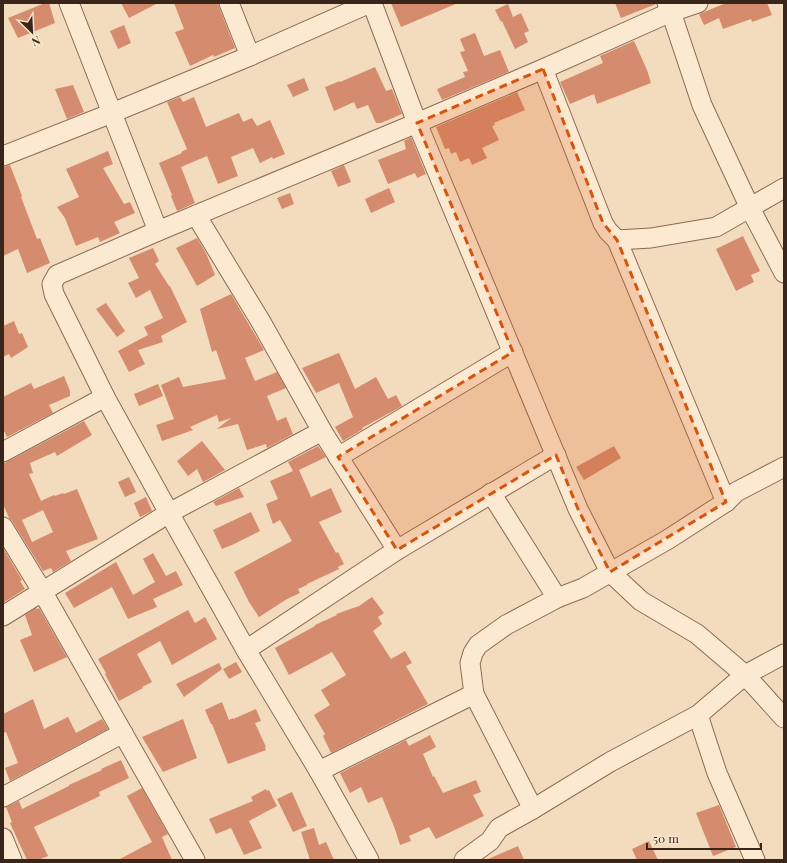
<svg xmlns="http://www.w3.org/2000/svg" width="787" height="863" font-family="'Playfair Display',serif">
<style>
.building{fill:#d58b6e;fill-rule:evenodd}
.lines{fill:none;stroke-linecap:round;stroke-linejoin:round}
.minor-casing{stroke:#8c6a54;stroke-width:21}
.minor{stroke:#fce9d1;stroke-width:19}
.marked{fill:#d7540d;fill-opacity:0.2;stroke:#d7540d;stroke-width:3;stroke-dasharray:8 5;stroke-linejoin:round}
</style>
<rect width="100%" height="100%" fill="#f3dbbd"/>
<g class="building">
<path d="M45,3H49L55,23L18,38L8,18Z"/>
<path d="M121,3H158L129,18Z"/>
<path d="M174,3H218L219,7L235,48L214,57L213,55L190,66L175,32L184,29Z"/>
<path d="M391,3H458L401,27Z"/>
<path d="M615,3H656V4L621,18Z"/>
<path d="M726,3H767L772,15L752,22L751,19L723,29L719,18L704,25L699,14Z"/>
<path d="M508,4L513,17L521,13L529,31L524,33L528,42L515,49L502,21L501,22L495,10Z"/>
<path d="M124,25L131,43L118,49L110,31Z"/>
<path d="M475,33L484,56L500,50L509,72L442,100L437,89L465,77L463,72L468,71L460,52L465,51L460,39Z"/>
<path d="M634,41L647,70L651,83L597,104L594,94L570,104L560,82L603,63L600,56Z"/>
<path d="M375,67L386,91L392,89L402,114L381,123H376L368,105L357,109L354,102L334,111L325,87L340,81V82Z"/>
<path d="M304,78L309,90L293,97L287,85Z"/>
<path d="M73,85L84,112L67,119L55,89Z"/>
<path d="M517,92L525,110L494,123L495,125L492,126L499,140L482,148L487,158L472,165L469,158L460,162L456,152L451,154L449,148L445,149L436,127Z"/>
<path d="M180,97L183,102L194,97L206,127L239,113L243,122L252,118L257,126L270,120L285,154L273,159L272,157L260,163L253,148L231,157L238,176L218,184L207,156L181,167L195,203L177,211L171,196L172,195L159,163L182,153L181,152L187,149L167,102Z"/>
<path d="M411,137L426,174L417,178L415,173L388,184L378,160L406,149L404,141Z"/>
<path d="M108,151L113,164L103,168L124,204L130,202L135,213L114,222L120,233L100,242L98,237L76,246L65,218L57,207L79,197L66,169Z"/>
<path d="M10,165L22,196L21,197L37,239L40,238L50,263L27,273L18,249L3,256V167Z"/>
<path d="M344,165L351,182L338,187L331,171Z"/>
<path d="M389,188L395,202L371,213L365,199Z"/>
<path d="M290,193L294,204L282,209L277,198Z"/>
<path d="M743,236L760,271L751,275L754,282L736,291L716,249Z"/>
<path d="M197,238L206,253L215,275L197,286L176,248Z"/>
<path d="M153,248L159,261L155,264L169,286H170L187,322L161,336L163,342L138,350L145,364L129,372L118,351L148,335L144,327L163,318L150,290L136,298L128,283L139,278L129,258Z"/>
<path d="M231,294L264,350L245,358L255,381L277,372L286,388L267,396L277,421L286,417L293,434L267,448L266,444L247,450L238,424L217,429L231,418L219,422L217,415L190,427L193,430L162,441L156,425L174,419L161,385L179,377L183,387L226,379L216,350L212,352L200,309Z"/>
<path d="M106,303L125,331L117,337L96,309Z"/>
<path d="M14,321L19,334L22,333L28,347L11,358L9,354L3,357V326Z"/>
<path d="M339,353L355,389L376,377L388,399L396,395L402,406L362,428L363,429L343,441L335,427L353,417L339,383L316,393L302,368Z"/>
<path d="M64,376L70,391V396L49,405L53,413L7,437L3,429V397L31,383L34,389Z"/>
<path d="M158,384L163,396L139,406L134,394Z"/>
<path d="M84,421L92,435L57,456L55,452L30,463L33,473L29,474L41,501L54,495L55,496L63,493L64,494L77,489L98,539L66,551L71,561L53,572L51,568L43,571L12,521L9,518L3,504V464ZM43,510L53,532L32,542L22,520Z"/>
<path d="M202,441L225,470L203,482L197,469L188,476L177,461Z"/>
<path d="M318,446L326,457L299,470L311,497L331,488L342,512L319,522L336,553L338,552L344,564L338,567L339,569L307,584V585L298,589L300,593L287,599L259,617L249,602L234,572L292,541L280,520L273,524L266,504L278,499L270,481L293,471L288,462Z"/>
<path d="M614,446L621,458L584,480L576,467Z"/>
<path d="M129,477L136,492L125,497L118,482Z"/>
<path d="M239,488L244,497L216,506L213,502Z"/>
<path d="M146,497L152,511L140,517L134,503Z"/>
<path d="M251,512L260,531L234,544L222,549L213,530Z"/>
<path d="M3,548L22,580L20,581L25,589L3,603Z"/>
<path d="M153,553L166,576L176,571L183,585L153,599L157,607L128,619L112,587L74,608L65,593L116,562L133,595L155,582L143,559Z"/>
<path d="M372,597L384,613L378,617L382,624L373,631L391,659L405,651L412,663L406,666L428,704L331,753L323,736L325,734L314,715L330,705L321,690L346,675L332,652L289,675L275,648L315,626V625L337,615L336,614L359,606Z"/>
<path d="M36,608L37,609L39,608L67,657L34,672L20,640L32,635L25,615Z"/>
<path d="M188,610L195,623L205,617L217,639L172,665L160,641L137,654L152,682L142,687L143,688L119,701L105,674L106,673L98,659Z"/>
<path d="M236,662L242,672L229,679L223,669Z"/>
<path d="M219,663L222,669L184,697L176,684Z"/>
<path d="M33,699L44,729L68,717L76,733L102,719L108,729L10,781L5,768L18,763L6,732L3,733V714Z"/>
<path d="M222,702L229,720L233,718V719L256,709L261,721L255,723L266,747L265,748L266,750L228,764L212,724H211L205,710Z"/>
<path d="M183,719L197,758L163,772L142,737Z"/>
<path d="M430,735L436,747L423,754L433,777L434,776L443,793L476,780L481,792L473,795L484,816L436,839L429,827L409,836L411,841L400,845L395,829L382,797L368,803L361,787L350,793L340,773L406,740L409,746Z"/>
<path d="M121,760L129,778L99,792L100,796L34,827L48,856L38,860H27L10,823L12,822L6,807L19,801L22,809L69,786V785L102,770L101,769Z"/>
<path d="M142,788L168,834L162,837L172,860H118L152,842L127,796Z"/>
<path d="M266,789L267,791L269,790L277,806L249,821L262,848L244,855L231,828L216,834L209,819L253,801L251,797Z"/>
<path d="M292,792L307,826L293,832L277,799Z"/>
<path d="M719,805L736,847L713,856L696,813Z"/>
<path d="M314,828L319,845L326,842L334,860H310L301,832Z"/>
<path d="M649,841L658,860H637L632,849Z"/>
<path d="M518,846L524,860H486Z"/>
</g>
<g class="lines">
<g class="minor-casing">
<g id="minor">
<path d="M69,3L158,231"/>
<path d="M229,3L250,56"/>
<path d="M372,3L417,123L578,509L610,572L641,601L697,634L745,675L784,718"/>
<path d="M667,3L671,12L702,105L750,208L784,273"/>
<path d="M543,69L603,223L608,231L617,240L651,238L716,227L784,188"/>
<path d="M3,156L112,113L250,56L370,3"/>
<path d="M196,215L261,322L322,431L397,550"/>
<path d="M617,240L726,502"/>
<path d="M3,452L105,397"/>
<path d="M338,457L513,352"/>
<path d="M491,493L557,598"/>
<path d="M3,527L42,591L195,860"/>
<path d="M3,616L169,513L322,431"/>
<path d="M246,650L397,550L556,455"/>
<path d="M698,715L717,773L755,860"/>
<path d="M319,771L474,694"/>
<path d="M3,797L123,733"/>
<path d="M533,809L474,694L470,663L473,653L478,645L506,625L557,598L583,588L667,540L726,502L736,492L784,467"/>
<path d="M3,838L12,860"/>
<path d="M369,860L319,771L246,650L169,513L105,397L54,294L52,284L57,275L158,231L417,123L543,69L671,12L698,3"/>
<path d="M464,860L490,841L499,828L533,809L610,762L698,715L745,675L784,654"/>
</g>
</g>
<use href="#minor" class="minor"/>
</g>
<path class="marked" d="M543,69L603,223L617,240L726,502L610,572L578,509L556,455L397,550L338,457L513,352L417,123Z"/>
<rect width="787" height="863" fill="none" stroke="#3a251a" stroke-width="8"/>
<g transform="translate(32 32) rotate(156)" stroke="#f9e6cd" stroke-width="3" paint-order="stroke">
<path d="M0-3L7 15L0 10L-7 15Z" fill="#3a251a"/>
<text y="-6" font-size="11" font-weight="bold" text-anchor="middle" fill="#3a251a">N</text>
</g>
<path d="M647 843v6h114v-6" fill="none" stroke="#3a251a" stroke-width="2"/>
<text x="653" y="843" font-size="12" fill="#3a251a" stroke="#f9e6cd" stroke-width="3" paint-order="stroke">50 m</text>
</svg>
